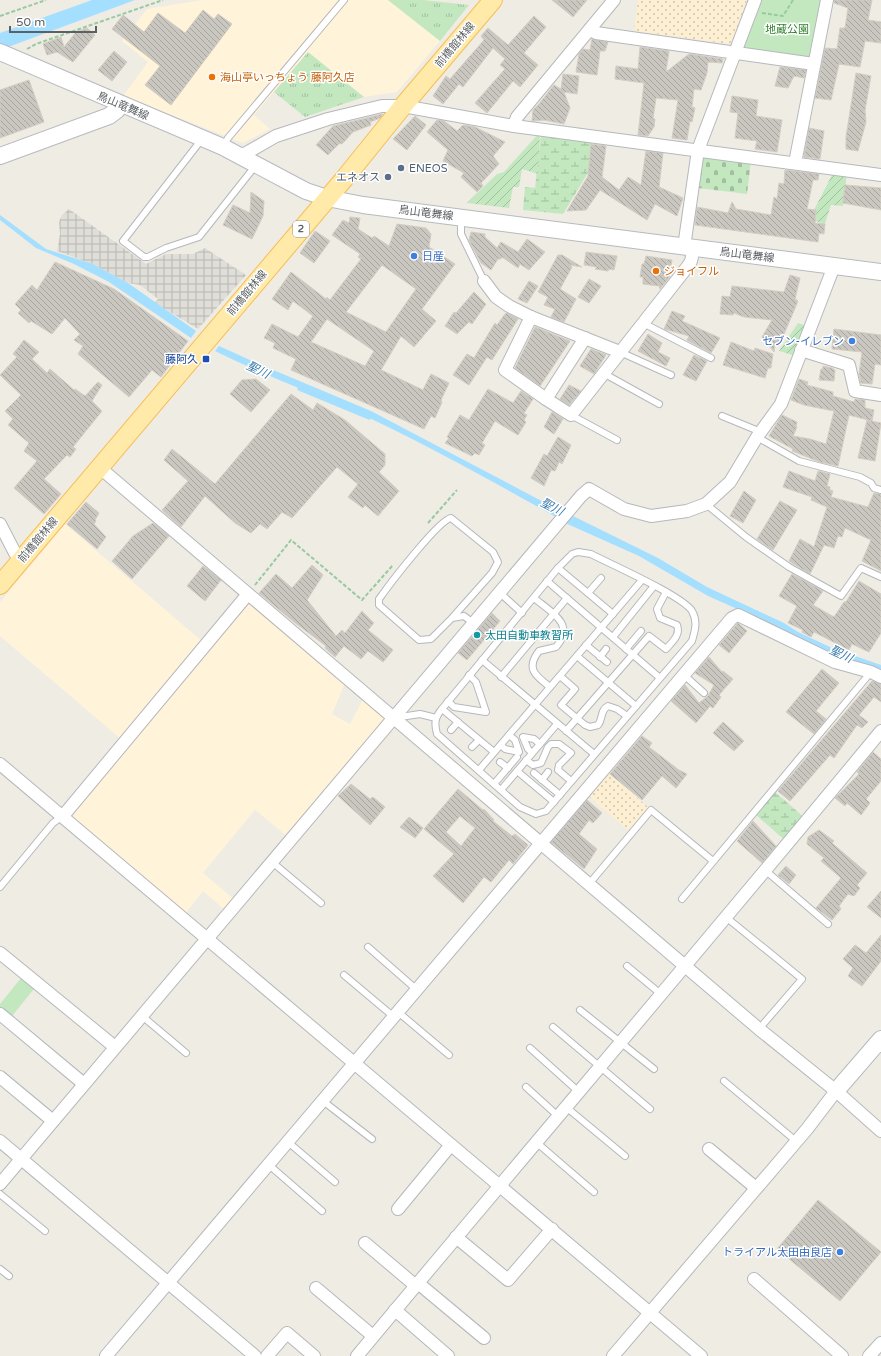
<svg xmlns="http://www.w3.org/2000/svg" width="881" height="1356" font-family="'Varela Round','Noto Sans JP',sans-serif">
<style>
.commercial{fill:#fff3d9}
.industrial{fill:url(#industrial-grid)}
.grass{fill:url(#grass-tufts)}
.wetland{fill:url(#wetland-marsh)}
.sand{fill:url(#sand-dots)}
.cemetery{fill:url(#cemetery-stones)}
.park{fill:#c3e8bf}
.garden{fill:url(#garden-furrows)}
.water{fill:#a4dfff}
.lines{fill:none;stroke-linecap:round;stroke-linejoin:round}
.stream{stroke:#a4dfff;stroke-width:3.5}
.building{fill:url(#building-back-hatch);stroke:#d4cdc2;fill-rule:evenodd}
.lane-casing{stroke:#b5b8bc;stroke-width:8}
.street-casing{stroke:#b5b8bc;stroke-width:14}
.secondary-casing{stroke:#b6babf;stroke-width:18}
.primary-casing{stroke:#f8bd54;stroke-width:20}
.path{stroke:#98caa2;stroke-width:2;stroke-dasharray:4 2;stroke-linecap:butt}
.lane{stroke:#fff;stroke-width:6}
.street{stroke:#fff;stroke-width:12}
.secondary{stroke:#fff;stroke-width:16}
.primary{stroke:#ffeaa9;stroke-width:18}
.food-dot{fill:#e8710a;stroke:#fff;stroke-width:1.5}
.service-dot{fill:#5c6f8a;stroke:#fff;stroke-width:1.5}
.shop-dot{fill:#3f7fe0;stroke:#fff;stroke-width:1.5}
.transit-dot{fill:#1a4fb4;stroke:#fff;stroke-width:1.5}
.culture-dot{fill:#0f9aa8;stroke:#fff;stroke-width:1.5}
.labels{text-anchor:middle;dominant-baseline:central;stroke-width:3;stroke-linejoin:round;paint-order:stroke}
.shield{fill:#fff;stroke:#8d9093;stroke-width:1}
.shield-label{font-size:10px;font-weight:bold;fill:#5c6165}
.park-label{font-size:11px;fill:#328230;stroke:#fff}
.street-label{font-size:11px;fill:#5c6165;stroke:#fff}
.food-label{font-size:11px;fill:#c56008;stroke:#fff;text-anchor:start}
.service-label{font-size:11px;fill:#4e5e75;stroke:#fff;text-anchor:start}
.shop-label{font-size:11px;fill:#366cbe;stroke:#fff;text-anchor:end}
.transit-label{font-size:11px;fill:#164399;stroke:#fff;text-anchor:end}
.culture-label{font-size:11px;fill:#0d838f;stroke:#fff;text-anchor:start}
.water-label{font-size:12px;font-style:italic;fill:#397bad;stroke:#fff}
</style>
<defs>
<pattern id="industrial-grid" width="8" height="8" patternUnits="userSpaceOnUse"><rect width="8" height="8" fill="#e0ded8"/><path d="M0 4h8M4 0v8" fill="none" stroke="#b9b7b3"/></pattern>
<pattern id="grass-tufts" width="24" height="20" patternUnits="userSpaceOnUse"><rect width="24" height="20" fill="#c3e8bf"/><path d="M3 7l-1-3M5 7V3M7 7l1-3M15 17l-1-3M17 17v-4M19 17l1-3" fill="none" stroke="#a2bf9f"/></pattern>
<pattern id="wetland-marsh" width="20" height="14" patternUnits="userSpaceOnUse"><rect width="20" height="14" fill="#c3e8bf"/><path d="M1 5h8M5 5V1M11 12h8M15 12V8" fill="none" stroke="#a2bf9f"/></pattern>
<pattern id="sand-dots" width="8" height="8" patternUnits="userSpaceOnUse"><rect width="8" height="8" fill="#fcefd2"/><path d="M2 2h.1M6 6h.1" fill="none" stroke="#cfc5ae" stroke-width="1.8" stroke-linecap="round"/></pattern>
<pattern id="cemetery-stones" width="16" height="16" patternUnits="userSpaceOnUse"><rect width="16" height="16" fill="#c3e8bf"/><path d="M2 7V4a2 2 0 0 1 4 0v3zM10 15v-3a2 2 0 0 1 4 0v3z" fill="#a2bf9f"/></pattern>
<pattern id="garden-furrows" width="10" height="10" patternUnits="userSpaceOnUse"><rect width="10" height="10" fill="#c3e8bf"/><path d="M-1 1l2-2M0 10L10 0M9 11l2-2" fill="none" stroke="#a2bf9f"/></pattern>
<pattern id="building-back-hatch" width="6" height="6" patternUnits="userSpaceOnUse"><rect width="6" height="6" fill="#cac7c1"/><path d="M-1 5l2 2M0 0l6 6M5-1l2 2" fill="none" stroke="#a7a5a0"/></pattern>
</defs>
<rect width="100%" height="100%" fill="#efece4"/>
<g class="commercial">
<path d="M202,0H388L440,41L397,92L364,97L308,52L254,115L270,129L243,143L123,96L148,62L122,41L147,9Z"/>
<path d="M65,524L203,642L249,600L346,680L332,714L350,724L364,697L388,717L288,837L255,810L203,873L235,900L226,911L203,891L185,914L73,818L72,814L150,721L142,715L122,740L0,636V602Z"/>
</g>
<path class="industrial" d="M69,209L146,264L166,254H193L205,248L246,275L198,329L155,303L158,299L140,285L128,283L93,264L57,251L60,234L59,222L62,215Z"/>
<g class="grass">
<path d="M388,0H423L469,5L440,41Z"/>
<path d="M308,52L364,97L305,117L274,92Z"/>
</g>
<g class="wetland">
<path d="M541,134L592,139L589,171L563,214L523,210L525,187L535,188Z"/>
<path d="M775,792L806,819L787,842L756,815Z"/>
</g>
<g class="sand">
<path d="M638,0H747L733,41L729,44L634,31Z"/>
<path d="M606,771L649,808L629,831L586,794Z"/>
</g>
<path class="cemetery" d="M702,156L751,160L747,194L698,188Z"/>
<g class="park">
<path d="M755,0H825L810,63L736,51Z"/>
<path d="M25,973L38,984L8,1021L0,1014V1004Z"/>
</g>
<g class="garden">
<path d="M540,132L538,174L522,169L519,187H513L509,208L467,203L497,174L504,172Z"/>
<path d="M834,171L847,172L843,206L831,205L825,224L815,221L816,210H814Z"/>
<path d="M811,311L796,356L779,351L798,323L804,325Z"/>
</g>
<g class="water">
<path d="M92,0H135L0,50V33Z"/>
<path d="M0,215L46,249L93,264L128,283L196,331L191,338L109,282L74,264L36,248L0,220Z"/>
<path d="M219,346L259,364L371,411L553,507L565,510L558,518C495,483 431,447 365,416C315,394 264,375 215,351Z"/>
<path d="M569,514L658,558L707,587L784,623L798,632L832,648L881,665V672L854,663L794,638L751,615L708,596L639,556L563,522Z"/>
</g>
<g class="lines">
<path class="stream" d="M299,389L369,418"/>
</g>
<g class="building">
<path d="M552,0H587L573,17Z"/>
<path d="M834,0H872L868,20L881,22V43L865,41L860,67L839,64L831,100L815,98L825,48L837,49L840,28H845L848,8L834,3Z"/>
<path d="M203,10L214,19L218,14L232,24L171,105L145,85L160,66L112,29L123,15L144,32L158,13L185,33Z"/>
<path d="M534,16L546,27L524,53L538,65L520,87L513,81L487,113L475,103L505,69L500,65L505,59L493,48L463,87L459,84L443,104L433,96L446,76L450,79L484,40L481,36L488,28L508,45Z"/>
<path d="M87,28L95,35L73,62L57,52L47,55L43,44L61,37L64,47L76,32Z"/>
<path d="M592,39L608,42L605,51H600L597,75L576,72L579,54L583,49L590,50Z"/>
<path d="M640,47L669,51L666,72L689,54L723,59L722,63L708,62L707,73L701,90L694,89L692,107L695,108L692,122L690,121L687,140L672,138L678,100L656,98L653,119H655L654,127L648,136L638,135L644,83L615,79L616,66L638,69Z"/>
<path d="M114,51L127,62L112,81L98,70Z"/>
<path d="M780,67L806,70L804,78L794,76L788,88L775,86Z"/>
<path d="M856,73L871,76L865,110L866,122L858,151L846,149V137Z"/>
<path d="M563,74L579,76L577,94L564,92L570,108L564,124L544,120L532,121L533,110L539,104L554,85L561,89Z"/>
<path d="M29,80L44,122L0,138V90Z"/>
<path d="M732,96L758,100L756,116L782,120L777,152L755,149L757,141L735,138L738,113L730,112Z"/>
<path d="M383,114L380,118L370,122L371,125L353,132L342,144L340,143L328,155L316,145L333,126Z"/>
<path d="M415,116L426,125L407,150L393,139Z"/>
<path d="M437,120L444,121L457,131L463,125L475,127L505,142L493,156L499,164L481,183L483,186L477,192L461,177L464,173L443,161L448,150L427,132Z"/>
<path d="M809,128L824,131L820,159L804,157Z"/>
<path d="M591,144L606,146L602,177L619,190L628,177L641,185L646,151L663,153L659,187L683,198L677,216L655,204L647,220L600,190L586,210L567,211L588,176Z"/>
<path d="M785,170L819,174L818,180H813L807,209L816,210L815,223L825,224L824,234L819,233L818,242L695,225L697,207L728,213L732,202L736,209L771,215L774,197L777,199L779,183L784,184Z"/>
<path d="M845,185L881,188V210L843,203Z"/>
<path d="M251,192L264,201L263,216L252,239L223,225L233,205L250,213Z"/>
<path d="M350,217L360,218L358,229L372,238L374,236L389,246L397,224L426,228L431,234L429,247L455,264L422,309L436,321L414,347L401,336L381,370L423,390L431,374L449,383L441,400L442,402L435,418L431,416L424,429L291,370L296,359L273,348L275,343L264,338L272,324L298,337L313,316L293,301L288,310L272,299L291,272L326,299L327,297L330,300L361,259L358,257L360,254L332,235L343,220L349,223ZM382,265L416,289L386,332L346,312ZM327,319L374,351L365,366L311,342Z"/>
<path d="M315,231L330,241L314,263L300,253Z"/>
<path d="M471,232L485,234V237L497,248L501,242L518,252L527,239L545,252L529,270L520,264L518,268L502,257L501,259H498L491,270L481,263L469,240Z"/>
<path d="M586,252L617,256L614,270L609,269L608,271L595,269L597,267L584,265Z"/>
<path d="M558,255H562L582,267L570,265L572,267L560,289L576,299L564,322L551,317L555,309L544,305L548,297L538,292Z"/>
<path d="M646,256L672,260L669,278L660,289L659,286L643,284V277H640L642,264H644Z"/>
<path d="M55,262L114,289L188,341L161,377L152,370L129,397L78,354L83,346L74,340L80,334L65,318L52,334L31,321L29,323L18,313L21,310L15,304L32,285L37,290Z"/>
<path d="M790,275L800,278L795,299L798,301L779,346L775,345L774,352L762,337L772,320L744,317L734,313L733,315L720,314L722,296L730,297L732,286L784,292Z"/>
<path d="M589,279L601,286L589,303L578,297Z"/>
<path d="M529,281L538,286L527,303L518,299Z"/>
<path d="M474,292L486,304L472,324L469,322L457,334L445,326L454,312L456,313Z"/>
<path d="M672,311L685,316L682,321L720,338L711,353L687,340L689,336L664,329Z"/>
<path d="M507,313L518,319L492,360L487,357L469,385L453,375L467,354L474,358L495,323L497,325L505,314Z"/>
<path d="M535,327L570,341L540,386L515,368Z"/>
<path d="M834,329L881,335V365L875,364L872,384L861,383L859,374L862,352L832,349Z"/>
<path d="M648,334L662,343L658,352L670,358L666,366L638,351Z"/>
<path d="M24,340L39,352L32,359L47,373L50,369L74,390L75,389L85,396L98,382L102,385L92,401L102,411L73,447L76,449L70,457L67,455L44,479L61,494L44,514L14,488L37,461L24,451L29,443L8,425L13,419L5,411L21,395L0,375L17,357L13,354Z"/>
<path d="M731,342L754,351L755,348L773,354L771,368H768L765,378L723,365Z"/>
<path d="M591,349L606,355L594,374L580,366Z"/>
<path d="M694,355L707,361L696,381L683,375Z"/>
<path d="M823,366L832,368L835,370L834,381L819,380L821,369H823Z"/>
<path d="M256,379L270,390L251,412L230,394L242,380Z"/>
<path d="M799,379L808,382L807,385L833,392V396L854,402L855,399L865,400V408L874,410L872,421L849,415L838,466L820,462L792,451L793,449L769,436L782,415L797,422L796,426L797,427L793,436L810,439L826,444L834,411L804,405L791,400Z"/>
<path d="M569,385L581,391L569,405L560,399Z"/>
<path d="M488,389L513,403L521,391L533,399L524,413L527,415L524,420L526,422L518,435L495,421L482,443L485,445L479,455L475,453L472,456L445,443L449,438L447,437L460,415L469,420Z"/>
<path d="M291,394L313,410L317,403L345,420L385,454V465L379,472L399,491L378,516L365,505L363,508L348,497L358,484L337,467L292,518L282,512L267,529L260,524L251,533L235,523L205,496L181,527L162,510L188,481L164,460L172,449L215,484Z"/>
<path d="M552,412L563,419L554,434L544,427Z"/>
<path d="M867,420L881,423L875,461L858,458Z"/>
<path d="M558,437L571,445L562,464L559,462L555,471L551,470L544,486L531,478L544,454L547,456Z"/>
<path d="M789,471L815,481L818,471L830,474L827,486L830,487V490L833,491L831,497L868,507L874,493L881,494V571L862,561L871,540L845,528L842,537L838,536L834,548L824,545L810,574L789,561L800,539L814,547L827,507L811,500L812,497L783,487Z"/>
<path d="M744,491L756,500L743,523L730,516Z"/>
<path d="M780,501L797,510L773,550L757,539Z"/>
<path d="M86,502L99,513L95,520L96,521L94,524L106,537L97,549L67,524Z"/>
<path d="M153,523L169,536L132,579L112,561L133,536Z"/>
<path d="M312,565L323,575L307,600L336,636L342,630L345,633L362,611L374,623L368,630L393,650L383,662L368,651L361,659L344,646L335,657L325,648L326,646L294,622L259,593L276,574L292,588Z"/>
<path d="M203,566L221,580L205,601L187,586Z"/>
<path d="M792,574L823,591L813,605L834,617L844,602H846L859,581L881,594V633L869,652L852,644L849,650L814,632L811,637L802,632L803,630L788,623L797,606L779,596Z"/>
<path d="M492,613L500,621L467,660L458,653Z"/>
<path d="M738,623L747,631L729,653L719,645Z"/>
<path d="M709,657L722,672L723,671L733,679L719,695L721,697L713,708L710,706L696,723L671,701L685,685L699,703L708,696L714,685L695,673Z"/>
<path d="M822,669L839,683L816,711L826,719L814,734L786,712Z"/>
<path d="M872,681L881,684V702L874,697L859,715L868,722L862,728L857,725L834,758L830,755L790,801L778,791Z"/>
<path d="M723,722L744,741L734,751L713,733Z"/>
<path d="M642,736L652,743L649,747L679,770L687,774L676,788L662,776L642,800L610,774Z"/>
<path d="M873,752L881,759V781L866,799L870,803L861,815L847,803L845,806L835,798L859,774L857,772Z"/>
<path d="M351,784L370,799L373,797L385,807L370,825L338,796Z"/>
<path d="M458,789L483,810L484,809L494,820L493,821L512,836L515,834L528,845L513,864L509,860L491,882L484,877L463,903L433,876L454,854L424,829ZM460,816L475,828L461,846L446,832Z"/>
<path d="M587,800L602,813L593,823L589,820L579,834L597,849L584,869L551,842Z"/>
<path d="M409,817L423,828L415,838L400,827Z"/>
<path d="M753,821L776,846L762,863L737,841Z"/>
<path d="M819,830L834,841L832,843L867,873L857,885L860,888L854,896L848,894L839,906L841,909L832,920L816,908L841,878L821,861L824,858L807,844L808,837Z"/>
<path d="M786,866L796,875L789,884L778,875Z"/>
<path d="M881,891V918L867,907Z"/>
<path d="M881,935V961L862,986L848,976L853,968L843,959L855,945L866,953Z"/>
<path d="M818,1200L881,1252L840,1301L777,1249Z"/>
</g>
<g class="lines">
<g class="lane-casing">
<g id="lane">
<path d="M202,139L123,241L144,257H148L166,248L199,237L256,165"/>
<path d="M223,147L228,138L344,0"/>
<path d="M461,218V234L484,281"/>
<path d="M643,323L711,358"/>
<path d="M620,352L671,375"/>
<path d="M603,373L659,404"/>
<path d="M571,415L617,440"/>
<path d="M722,416L761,432"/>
<path d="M757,437L799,461L860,477L871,483L874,488L881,490"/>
<path d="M706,504L746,537L789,567L841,596L861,568L881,577"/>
<path d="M578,552L591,554C610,564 683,596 692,611C698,622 695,630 692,641L546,811L536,814L520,807L437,734C434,723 435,717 442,709L558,568L572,554Z"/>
<path d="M558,568L613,614"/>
<path d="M547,581L660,678"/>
<path d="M499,592L522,613"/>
<path d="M588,593L601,578"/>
<path d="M534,598C551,612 576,624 556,647L539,651C525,669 536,676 550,687"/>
<path d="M452,618L492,573L498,562L493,552L451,518C439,520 392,581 382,595L379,599V605L419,640L431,639L452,618L464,616L473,623"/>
<path d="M613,637L654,586"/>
<path d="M586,645L607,662"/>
<path d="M626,649L641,631"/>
<path d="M577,656L636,706"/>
<path d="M600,657L606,649"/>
<path d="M482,660L594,754"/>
<path d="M684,675L704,693"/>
<path d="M560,676L575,689L561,705L585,725L590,727L598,725C603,719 600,710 608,706L617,709L627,716"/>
<path d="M501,677L567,598"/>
<path d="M448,701L454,707L486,712L476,682L469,675"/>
<path d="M442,709L494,752"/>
<path d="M394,718L420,714L436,718"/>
<path d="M451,730L458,722"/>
<path d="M566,731L649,636L666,649C672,642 681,635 677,625L660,618L657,609L666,592"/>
<path d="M501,745L505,749L519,752L515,740L509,735"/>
<path d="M472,747L479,740"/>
<path d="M532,753L528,749L523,737L534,739L540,744"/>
<path d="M526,760L533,765L541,763L548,747L551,744H559L571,753L559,765L558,770L571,781"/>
<path d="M500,762L508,768"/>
<path d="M479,770L642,580"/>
<path d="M517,771L554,802"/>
<path d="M534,773L560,795"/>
<path d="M542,780L548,772"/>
<path d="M494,784L517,757"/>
<path d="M501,790L557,724"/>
<path d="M272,862L321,903"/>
<path d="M766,871L828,924"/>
<path d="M589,884L651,810L713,861"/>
<path d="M0,887L53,823L63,816"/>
<path d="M682,899L871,672"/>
<path d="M727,918L802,979L759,1029"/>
<path d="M368,947L417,990"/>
<path d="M627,966L662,995"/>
<path d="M344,975L394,1017"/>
<path d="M580,1010L654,1069"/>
<path d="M398,1012L449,1055"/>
<path d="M142,1016L186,1053"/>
<path d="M553,1027L650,1109"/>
<path d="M530,1048L579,1092"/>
<path d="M724,1081L796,1141"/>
<path d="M526,1087L558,1116"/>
<path d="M323,1101L372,1139"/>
<path d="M566,1107L625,1156"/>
<path d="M288,1142L335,1182"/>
<path d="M536,1142L594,1192"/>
<path d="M269,1165L322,1211"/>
<path d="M0,1194L45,1231"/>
<path d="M0,1269L9,1276"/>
</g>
</g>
<g class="street-casing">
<g id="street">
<path d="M590,29L596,33L814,64"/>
<path d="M514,126L517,117L614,0"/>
<path d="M241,156L276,136L328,119L382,106H403L514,126L881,175"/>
<path d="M795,163L827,0"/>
<path d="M684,247L698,150L755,0"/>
<path d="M484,281L496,297L509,306L531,317L620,352"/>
<path d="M531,317L505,370L546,399L571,415L688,266L691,261L694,248"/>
<path d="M801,350L849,365L855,391L881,395"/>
<path d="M546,399L585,338"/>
<path d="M99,467L759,1029L836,1091L881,1131"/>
<path d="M0,524L15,553L22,559"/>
<path d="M0,764L701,1356"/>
<path d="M63,816L248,594"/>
<path d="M0,953L115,1047"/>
<path d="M0,1014L84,1084"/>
<path d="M0,1077L53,1121"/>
<path d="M0,1141L255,1356"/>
<path d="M709,1149L756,1188"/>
<path d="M0,1184L581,496L589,489L624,509L651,516L687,511L706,504L730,482L757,437L781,404L834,266"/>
<path d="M398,1209L450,1146"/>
<path d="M456,1237L508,1280L552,1229"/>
<path d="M365,1243L416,1286"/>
<path d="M754,1279L842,1356"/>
<path d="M418,1283L484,1338"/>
<path d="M316,1288L373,1336"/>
<path d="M395,1310L448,1356"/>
<path d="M106,1356L732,618L738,615L835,662L871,672L881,677"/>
<path d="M267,1356L287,1333L314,1356"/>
<path d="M357,1356C531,1147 708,941 881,731"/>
<path d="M613,1356L807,1129L836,1091"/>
<path d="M869,1356L881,1343"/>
</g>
</g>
<g class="secondary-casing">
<g id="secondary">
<path d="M0,52L223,147L306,191L327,198L363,205L881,272"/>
<path d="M0,156L109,116L117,110L120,105"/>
<path d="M836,1091L881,1039"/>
</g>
</g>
<g class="primary-casing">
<path id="primary" d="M0,585L344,179L403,106L493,0"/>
</g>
<g class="path">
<path d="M762,13L783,16L793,0"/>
<path d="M0,16L46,0"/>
<path d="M27,49L36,44L163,0"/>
<path d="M428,523L457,490"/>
<path d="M255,585L291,540L362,600L393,565"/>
</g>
<use href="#lane" class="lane"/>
<use href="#street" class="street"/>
<use href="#secondary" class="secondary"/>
<use href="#primary" class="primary"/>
</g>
<g class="food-dot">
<circle cx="212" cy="77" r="4"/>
<circle cx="656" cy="271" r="4"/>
</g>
<g class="service-dot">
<circle cx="401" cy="168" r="4"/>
<circle cx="388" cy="177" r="4"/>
</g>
<g class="shop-dot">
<circle cx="414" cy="256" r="4"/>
<circle cx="852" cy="341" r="4"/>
<circle cx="840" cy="1252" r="4"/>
</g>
<rect class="transit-dot" x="202" y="355" width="8" height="8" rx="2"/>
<circle class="culture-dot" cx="477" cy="635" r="4"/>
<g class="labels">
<rect class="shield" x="293" y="221" width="16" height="16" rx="3"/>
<g class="shield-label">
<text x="301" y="229">2</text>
</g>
<g class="park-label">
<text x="787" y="29">地蔵公園</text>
</g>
<g class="street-label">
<text transform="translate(455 45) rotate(-50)">前橋館林線</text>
<text transform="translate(123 106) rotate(23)">鳥山竜舞線</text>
<text transform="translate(426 213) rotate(7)">鳥山竜舞線</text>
<text transform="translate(747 255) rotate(7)">鳥山竜舞線</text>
<text transform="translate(247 293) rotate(-50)">前橋館林線</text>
<text transform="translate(38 540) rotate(-50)">前橋館林線</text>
</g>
<g class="food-label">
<text x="220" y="77">海山亭いっちょう 藤阿久店</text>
<text x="664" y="271">ジョイフル</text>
</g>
<g class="service-label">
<text x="409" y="168">ENEOS</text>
<text x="380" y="177" text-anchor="end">エネオス</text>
</g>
<g class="shop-label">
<text x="422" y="256" text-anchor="start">日産</text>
<text x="844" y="341">セブン-イレブン</text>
<text x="832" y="1252">トライアル太田由良店</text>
</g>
<g class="transit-label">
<text x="198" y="359">藤阿久</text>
</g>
<g class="culture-label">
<text x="485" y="635">太田自動車教習所</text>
</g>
<g class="water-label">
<text transform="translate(258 370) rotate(26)">聖川</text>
<text transform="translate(552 507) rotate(27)">聖川</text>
<text transform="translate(841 654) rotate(25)">聖川</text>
</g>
</g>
<path d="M10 26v6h86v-6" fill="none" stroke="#5c6165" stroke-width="2"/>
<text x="16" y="26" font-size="12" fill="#5c6165" stroke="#ffffff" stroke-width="3" paint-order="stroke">50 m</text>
</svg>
